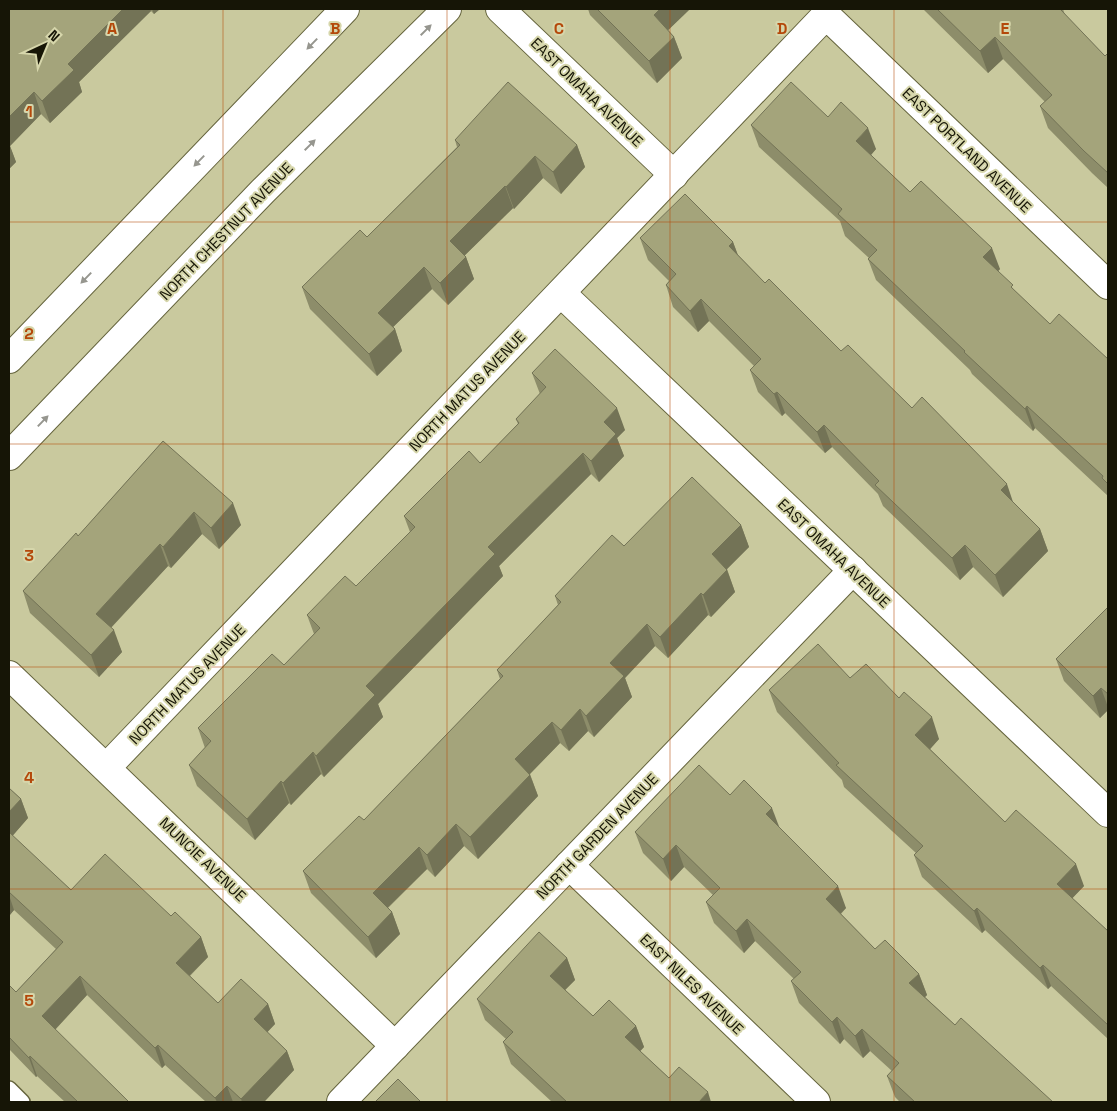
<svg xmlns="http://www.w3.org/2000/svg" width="1117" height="1111" font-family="'Space Grotesk',sans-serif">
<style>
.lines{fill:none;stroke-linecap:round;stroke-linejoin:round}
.service-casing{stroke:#65643d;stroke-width:18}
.minor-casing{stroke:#65643d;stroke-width:30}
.secondary-casing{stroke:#65643d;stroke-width:30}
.service{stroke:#fff;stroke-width:15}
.minor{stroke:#fff;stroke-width:28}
.secondary{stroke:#fff;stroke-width:28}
.wall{fill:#8d8d6a}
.shaded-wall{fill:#737356}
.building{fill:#a4a47b;stroke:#737356}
.oneway{fill:#96968f}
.grid{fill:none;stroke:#b4480a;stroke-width:1;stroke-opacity:0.55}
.labels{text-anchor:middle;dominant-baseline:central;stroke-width:4;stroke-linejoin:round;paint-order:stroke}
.street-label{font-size:15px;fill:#161506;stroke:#d6d6ab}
.grid-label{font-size:16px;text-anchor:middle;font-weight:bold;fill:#b4480a;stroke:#d6d6ab;stroke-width:4;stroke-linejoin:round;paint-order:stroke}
</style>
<rect width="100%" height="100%" fill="#c9c99e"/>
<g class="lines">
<g class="service-casing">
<path id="service" d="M9,1089L22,1102"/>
</g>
<g class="minor-casing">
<g id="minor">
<path d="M500,9L674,175"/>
<path d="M561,293L1108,813"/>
<path d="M9,675L395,1046"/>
<path d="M107,767L826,15L1108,285"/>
<path d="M569,865L816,1102"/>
<path d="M341,1102L853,570"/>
</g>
</g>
<g class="secondary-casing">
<g id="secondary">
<path d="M9,359L345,9"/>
<path d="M9,456L263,191L447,9"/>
</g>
</g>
<use href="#service" class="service"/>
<use href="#minor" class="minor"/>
<use href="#secondary" class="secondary"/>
</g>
<g class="wall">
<path d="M11,9H160L154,14L151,11L79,82L82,92L50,123L41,114L10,146L16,162L9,169V11Z"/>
<path d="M588,9H690L668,30L674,37L682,58L657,83L590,15Z"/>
<path d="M923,9H1063L1065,15L1105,56L1108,53V188L1092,173L1048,128L1040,106L1045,102L1003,59L988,73Z"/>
<path d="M828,117L876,149L871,155L910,192L1000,269L998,271L1015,291L1050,324L1108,359V496L1035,428L1033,431L972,374L970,370L876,280L868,259L869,258L845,236L840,221L759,147L751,125Z"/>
<path d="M455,140L577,145L585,167L561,194L543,178L514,209L513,208L464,256L466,257L474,279L448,305L432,289L393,327L395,329L402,351L377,376L310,309L302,287L367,237L457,147Z"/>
<path d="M640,238L733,242L738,255L765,283L841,351L912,408L1013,502L1040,529L1048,551L1003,597L973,567L960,580L883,506L878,494L832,447L825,453L785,413L782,416L758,392L750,370L754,366L709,321L698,332L673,307L666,285L669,281L648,260Z"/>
<path d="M532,373L625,430L617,438L624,456L599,482L591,474L499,566L503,576L378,704L383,717L324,777L321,774L291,805L289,803L255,840L197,786L189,765L205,748L198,728L284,665L314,634L307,615L356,586L410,532L404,516L480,463L518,424L516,419L540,394Z"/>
<path d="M163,441L241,525L219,549L202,534L171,568L168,566L111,628L122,652L99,677L30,613L23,591L78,536Z"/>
<path d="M741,525L749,547L727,569L735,592L711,617L708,615L668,658L655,646L625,678L632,697L594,737L588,731L569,751L560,743L530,774L538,796L478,859L464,846L435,877L427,869L388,908L392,912L400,934L376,958L311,893L303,871L364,820L500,679L497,670L558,605L555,596L624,546Z"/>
<path d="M1108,607V710L1100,718L1064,681L1056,659Z"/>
<path d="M850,678L899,698L939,739L930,749L1005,822L1084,886L1072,898L1108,931V1039L1051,986L1048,989L985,930L982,933L922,877L914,855L916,853L844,787L842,780L777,712L769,690Z"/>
<path d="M9,788L21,799L28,818L12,836L71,890L171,916L201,937L208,957L190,976L218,1003L268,1004L275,1024L267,1032L287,1051L294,1070L264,1102H206L165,1065L162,1068L87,995L55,1030L129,1102H65L37,1076L36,1077L9,1049V985L16,992L56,949L14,910L9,916Z"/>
<path d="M730,795L780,828L846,908L841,914L875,949L919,974L927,995L925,997L955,1025L1053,1102H900L895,1097L887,1076L892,1071L870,1051L863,1058L844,1039L840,1044L799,1003L791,981L794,979L755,941L744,953L714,923L706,902L713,895L684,867L671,881L643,853L635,832Z"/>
<path d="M567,958L575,980L565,990L593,1016L636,1026L644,1047L640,1051L669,1078L711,1102H552L511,1064L503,1042L506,1039L485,1020L477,999Z"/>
</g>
<g class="shaded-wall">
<path d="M123,9H150L151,11L79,82L82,92L50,123L42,101L68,64Z"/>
<path d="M152,9H160L154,14Z"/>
<path d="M660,9H690L661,37L654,15Z"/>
<path d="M674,37L682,58L657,83L649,61Z"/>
<path d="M995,37L1003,59L988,73L980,51Z"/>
<path d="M34,92L41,114L10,146L16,162L9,169V117Z"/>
<path d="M868,128L876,149L864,163L856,141Z"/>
<path d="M577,145L585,167L561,194L553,172Z"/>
<path d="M535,156L543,178L514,209L506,187Z"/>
<path d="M505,186L513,208L458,262L450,241Z"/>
<path d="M733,242L741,264L729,246Z"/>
<path d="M992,248L1000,269L991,279L983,257Z"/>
<path d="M466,257L474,279L448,305L440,283Z"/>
<path d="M424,267L432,289L386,334L378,313Z"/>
<path d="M701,299L709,321L698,332L690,311Z"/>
<path d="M395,329L402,351L377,376L369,354Z"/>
<path d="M777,392L785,413L782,416L774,394Z"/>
<path d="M1027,406L1035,428L1033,431L1025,409Z"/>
<path d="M617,408L625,430L617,438L624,456L599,482L591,461L604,422Z"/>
<path d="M824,425L832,447L825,453L817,432Z"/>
<path d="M583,453L591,474L499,566L503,576L378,704L383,717L324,777L316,756L366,686L488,547Z"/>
<path d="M1007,484L1014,505L1001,490Z"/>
<path d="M233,503L241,525L219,549L211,528Z"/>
<path d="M194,512L202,534L171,568L163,547Z"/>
<path d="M741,525L749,547L720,576L712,554Z"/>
<path d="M1040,529L1048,551L1003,597L995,575Z"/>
<path d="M160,544L168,566L104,635L96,614Z"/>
<path d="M965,545L973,567L960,580L952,558Z"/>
<path d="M727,570L735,592L711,617L703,595Z"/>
<path d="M701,593L708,615L668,658L660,637Z"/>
<path d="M647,624L655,646L625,678L632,697L594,737L586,716L610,663Z"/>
<path d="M114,630L122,652L99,677L91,655Z"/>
<path d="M1101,688L1108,707V710L1100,718L1093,696Z"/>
<path d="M580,709L588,731L569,751L561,730Z"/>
<path d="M932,717L939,739L923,757L915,735Z"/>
<path d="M552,722L560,743L523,781L515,759Z"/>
<path d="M313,752L321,774L291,805L283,783Z"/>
<path d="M530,775L538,796L478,859L470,837Z"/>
<path d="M281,781L289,803L255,840L247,819Z"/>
<path d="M21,799L28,818L9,840V812Z"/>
<path d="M772,808L780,829L766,814Z"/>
<path d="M456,824L464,846L435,877L427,855Z"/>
<path d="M676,845L684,867L671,881L663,859Z"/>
<path d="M419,847L427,869L381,914L373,893Z"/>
<path d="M1076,864L1084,886L1065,906L1057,884Z"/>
<path d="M838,886L846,908L834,920L826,899Z"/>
<path d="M9,895L14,910L9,916Z"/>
<path d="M977,908L985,930L982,933L974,911Z"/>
<path d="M392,912L400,934L376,958L368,937Z"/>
<path d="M747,919L755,941L744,953L736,931Z"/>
<path d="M201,937L208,957L183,982L176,963Z"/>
<path d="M567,958L575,980L558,997L550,976Z"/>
<path d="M1043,965L1051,986L1048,989L1040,968Z"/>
<path d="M919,974L927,995L917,1005L909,983Z"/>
<path d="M80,976L87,995L49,1036L42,1016Z"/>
<path d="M268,1004L275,1024L261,1039L254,1019Z"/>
<path d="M837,1017L844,1039L840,1044L832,1022Z"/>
<path d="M636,1026L644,1047L633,1059L625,1037Z"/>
<path d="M862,1029L870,1051L863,1058L855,1036Z"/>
<path d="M158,1045L165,1065L162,1068L155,1048Z"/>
<path d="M287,1051L294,1070L264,1102H242L241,1099Z"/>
<path d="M30,1056L37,1076L36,1077L29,1058Z"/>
<path d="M227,1086L233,1102H217L215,1098Z"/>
<path d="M708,1092L711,1102H699Z"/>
</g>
<g class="building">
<path d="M11,9H123L68,64L74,70L42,101L34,92L9,117V11Z"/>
<path d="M597,9H660L654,15L674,37L649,61Z"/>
<path d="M937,9H1062L1061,10L1105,56L1108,53V173L1084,151L1040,106L1052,95L995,37L980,51Z"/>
<path d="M508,82L577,145L553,172L535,156L506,187L505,186L450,241L466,257L440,283L424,267L378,313L395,329L369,354L302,287L360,230L367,237L460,145L455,140Z"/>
<path d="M791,82L828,117L841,102L868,128L856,141L910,192L921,181L992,248L983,257L1013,285L1011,287L1050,324L1059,314L1108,359V484L1102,478L1103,476L1027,406L1025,409L964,352L965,351L868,259L877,250L838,214L842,209L751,125Z"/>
<path d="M685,194L733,242L729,246L765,283L769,279L841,351L848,345L912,408L922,397L1007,484L1001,490L1040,529L995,575L965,545L952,558L875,485L879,481L824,425L817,432L777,392L774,394L750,370L761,359L701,299L690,311L666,285L676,274L640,238Z"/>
<path d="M555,349L617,408L604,422L616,434L591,461L583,453L488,547L495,554L366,686L375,695L316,756L313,752L283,783L281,781L247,819L189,765L211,741L198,728L272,654L284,665L320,628L307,615L345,576L356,586L415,527L404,516L469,451L480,463L519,423L516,419L546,387L532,373Z"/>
<path d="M163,441L233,503L211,528L194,512L163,547L160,544L96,614L114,630L91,655L23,591L76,533L78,536Z"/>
<path d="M692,477L741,525L712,554L727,570L703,595L701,593L660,637L647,624L610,663L624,676L586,716L580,709L561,730L552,722L515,759L530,775L470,837L456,824L427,855L419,847L373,893L392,912L368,937L303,871L359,816L364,820L503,676L497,670L561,602L555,596L612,535L624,546Z"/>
<path d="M1108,607V694L1101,688L1093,696L1056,659Z"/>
<path d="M818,644L850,678L866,664L899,698L904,692L932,717L915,735L1005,822L1016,810L1076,864L1057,884L1108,931V1025L1043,965L1040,968L977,908L974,911L914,855L923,846L836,765L839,763L769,690Z"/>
<path d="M699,765L730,795L744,780L772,808L766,814L838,886L826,899L875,949L885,940L919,974L909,983L955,1025L961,1018L1053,1102H915L887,1076L899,1063L862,1029L855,1036L837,1017L832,1022L791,981L801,972L747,919L736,931L706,902L720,888L676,845L663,859L635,832Z"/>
<path d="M9,788L21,799L9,812Z"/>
<path d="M9,832L71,890L105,854L171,916L175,912L201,937L176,963L218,1003L241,979L268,1004L254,1019L287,1051L241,1099L227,1086L215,1098L158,1045L155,1048L80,976L42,1016L129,1102H78L30,1056L29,1058L9,1037V985L16,992L63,942L9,892Z"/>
<path d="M539,932L567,958L550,976L593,1016L609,1000L636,1026L625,1037L669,1078L679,1067L708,1092L699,1102H567L503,1042L513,1032L477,999Z"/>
<path d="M398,1079L421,1102H375Z"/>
</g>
<defs><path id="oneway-solid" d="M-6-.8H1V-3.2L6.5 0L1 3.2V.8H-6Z" transform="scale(1.25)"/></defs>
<g class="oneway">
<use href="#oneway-solid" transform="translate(426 30) rotate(-45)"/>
<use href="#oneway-solid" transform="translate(312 44) rotate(134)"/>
<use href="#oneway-solid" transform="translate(310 145) rotate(-45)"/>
<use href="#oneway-solid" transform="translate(199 161) rotate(134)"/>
<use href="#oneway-solid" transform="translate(86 278) rotate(134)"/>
<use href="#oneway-solid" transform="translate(43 421) rotate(-46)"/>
</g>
<path class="grid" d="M223,9V1102M447,9V1102M670,9V1102M894,9V1102M9,222H1108M9,444H1108M9,667H1108M9,889H1108"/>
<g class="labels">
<g class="street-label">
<text transform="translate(587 92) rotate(44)">EAST OMAHA AVENUE</text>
<text transform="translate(967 150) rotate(44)">EAST PORTLAND AVENUE</text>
<text transform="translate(226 231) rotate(-46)">NORTH CHESTNUT AVENUE</text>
<text transform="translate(467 391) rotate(-46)">NORTH MATUS AVENUE</text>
<text transform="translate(834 553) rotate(44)">EAST OMAHA AVENUE</text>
<text transform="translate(187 684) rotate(-46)">NORTH MATUS AVENUE</text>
<text transform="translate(597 836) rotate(-46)">NORTH GARDEN AVENUE</text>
<text transform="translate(203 859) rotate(44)">MUNCIE AVENUE</text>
<text transform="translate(692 984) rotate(44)">EAST NILES AVENUE</text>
</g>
</g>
<g class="grid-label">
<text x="112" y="34">A</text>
<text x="335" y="34">B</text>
<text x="559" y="34">C</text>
<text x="782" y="34">D</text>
<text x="1005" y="34">E</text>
<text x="29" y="117">1</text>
<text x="29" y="339">2</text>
<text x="29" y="561">3</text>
<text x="29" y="783">4</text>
<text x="29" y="1006">5</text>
</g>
<rect width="1117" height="1111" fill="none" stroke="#161506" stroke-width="20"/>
<g transform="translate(45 45) rotate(44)" stroke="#d6d6ab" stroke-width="4" paint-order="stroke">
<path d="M0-4L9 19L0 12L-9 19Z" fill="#161506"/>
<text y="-8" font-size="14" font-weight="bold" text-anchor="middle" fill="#161506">N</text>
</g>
</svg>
